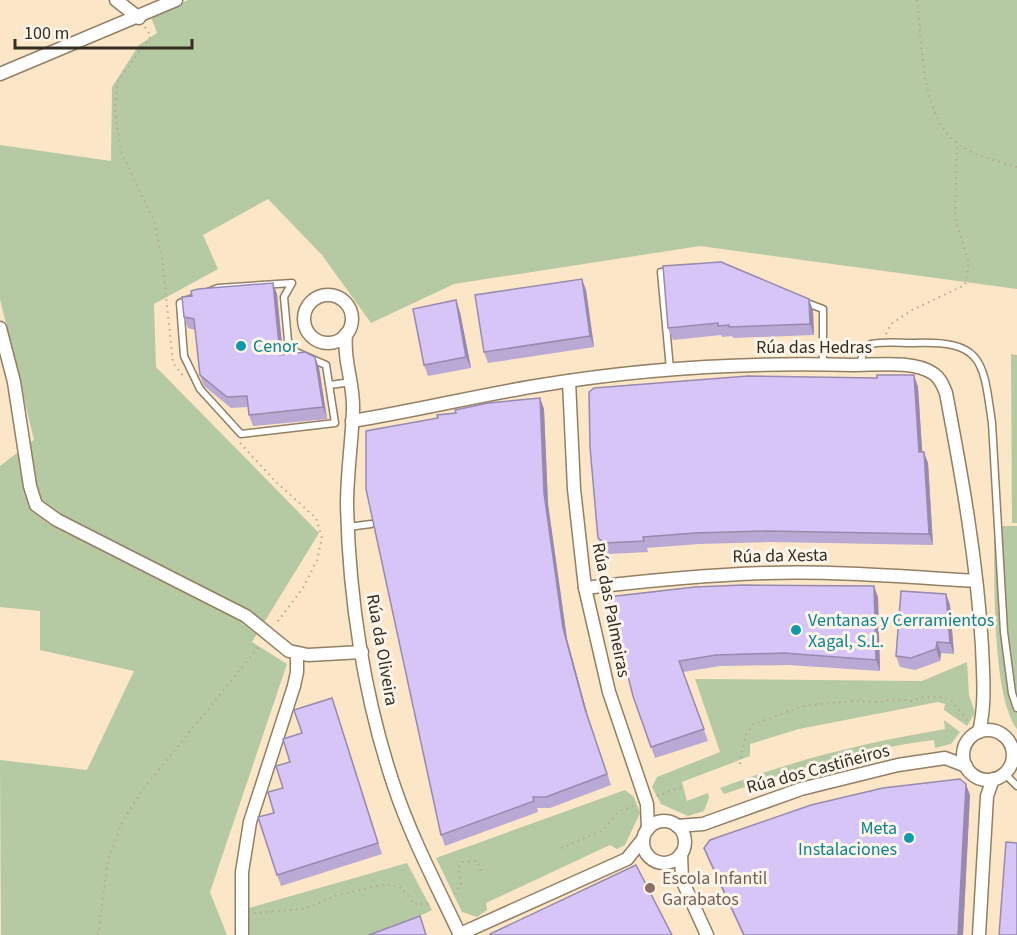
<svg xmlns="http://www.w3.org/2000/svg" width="1017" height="935" font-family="'Source Sans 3',sans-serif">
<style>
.green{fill:#b5c9a3}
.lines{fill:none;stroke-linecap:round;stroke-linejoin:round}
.lane-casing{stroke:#927f64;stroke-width:9}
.street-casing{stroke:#927f64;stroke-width:15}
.path{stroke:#b8a790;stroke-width:2;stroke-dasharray:1.5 4.5;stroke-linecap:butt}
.lane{stroke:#fff;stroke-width:6}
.street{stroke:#fff;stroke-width:12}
.wall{fill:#baa9d5}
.shaded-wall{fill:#978aae}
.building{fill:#d8c5f8;stroke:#978aae;stroke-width:1.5}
.culture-dot{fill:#0f9aa8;stroke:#fdf5e9;stroke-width:2}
.education-dot{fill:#8d6e63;stroke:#fdf5e9;stroke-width:2}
.labels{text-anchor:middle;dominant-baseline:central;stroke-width:6;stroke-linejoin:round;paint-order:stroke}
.culture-label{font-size:18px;fill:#0d838f;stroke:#fdf5e9;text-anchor:start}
.street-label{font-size:18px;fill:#342c21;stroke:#fdf5e9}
.education-label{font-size:18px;fill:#785e54;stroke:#fdf5e9;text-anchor:start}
</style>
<rect width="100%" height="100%" fill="#fbe6c8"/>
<g class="green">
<path d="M188,0H1017V289L700,246L454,284L371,323L322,255L268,199L203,235L218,269L154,304L156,367L319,533L252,642L287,664L210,892L227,935H1L0,760L87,770L134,671L40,650V611L0,607V466L34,440L0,299V145L111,161L112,87L139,45L157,33L151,17Z"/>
<path d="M1011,354L1017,355V523H1012Z"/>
<path d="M994,526H1017V729C991,694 995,572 994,526Z"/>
<path d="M967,662L969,695L975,713L967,726L944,710L945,704L938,702L799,729L750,744V756L682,782L687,801L708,793L709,798L704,811L688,816L661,804L652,787L657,777L720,752L695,679L922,681Z"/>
<path d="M944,720L960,732L951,744L935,748L934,740C861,749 793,770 724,794L720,788C798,759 863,743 945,729Z"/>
<path d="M625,790L634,797L640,813L625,845L617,849L610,845L486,903L487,910L477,917L462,912L436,858Z"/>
<path d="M407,863L432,910L382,935H249V908Z"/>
</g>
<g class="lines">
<g class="lane-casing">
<g id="lane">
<path d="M669,271L661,272L670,369"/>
<path d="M292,283L284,297L288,341L296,352L326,365L335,423L241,434L200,389L184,356L180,303L218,288Z"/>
<path d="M804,302L823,309V364"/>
<path d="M860,364L863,353L871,344C885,341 900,343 913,343C984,340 983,361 992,423L1004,632L1012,693L1017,708"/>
<path d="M330,385L351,382"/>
<path d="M348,527L371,524"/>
<path d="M1004,773L1017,786"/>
</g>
</g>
<g class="street-casing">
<g id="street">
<path d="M116,0L139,18"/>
<path d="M0,74L176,0"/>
<circle cx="328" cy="319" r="24"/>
<path d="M0,328L14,382L30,486L36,505L57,520L246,616L289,651L308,655L362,652"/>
<path d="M346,334C343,362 354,382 353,410C352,441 347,473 347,505C349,598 364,697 394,786C411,837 437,886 460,935"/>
<path d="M569,381L574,489L585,588L609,692L647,804L648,829"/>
<path d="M352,421C414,411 475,396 536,386C641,368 748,362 854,365C877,365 915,360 934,374C941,379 943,386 946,393C962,477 977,561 982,646C983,675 986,703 979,732"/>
<path d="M585,588C645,581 706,575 767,573C837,571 907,577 976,581"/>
<circle cx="988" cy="755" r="25"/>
<circle cx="664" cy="842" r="21"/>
<path d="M677,826L703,824L801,789L898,765L945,758L966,766"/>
<path d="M681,854L682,880L707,935"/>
<path d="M460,934L627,859L643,839"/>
<path d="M242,935V872L250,822L294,686L297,672V653"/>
<path d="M979,935L987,796L993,779"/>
</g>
</g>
<g class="path">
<path d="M917,0C923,46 919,122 964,148C980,157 1000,162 1017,167"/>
<path d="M145,27L151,36L118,81L115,110L121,151L154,221L162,258L173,363L184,377"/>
<path d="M886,334L891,324L912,310L965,285L969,263L955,218L957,142"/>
<path d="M240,443L275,481L316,518L322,538L317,560L303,588L275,625"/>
<path d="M740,764L745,737L752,725L803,706L851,701L880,702L895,699L912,701L923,697H943L952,701L969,723"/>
<path d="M657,796L685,786"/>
<path d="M561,848L603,830L617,813L634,805"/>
<path d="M454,894L461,884L458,867L462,862L477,861L483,875"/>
<path d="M254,913L304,909L338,895L386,884L402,888L414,904H432"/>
<path d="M98,935L108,860L123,820L144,788L261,644"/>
</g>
<use href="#lane" class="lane"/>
<use href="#street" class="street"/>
</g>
<g class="wall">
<path d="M586,290L594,347L488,363L484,352Z"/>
<path d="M277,294L283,354L315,357L319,368L327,419L253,426L249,415V407L231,408L204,386L200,375L195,330L188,328L184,317Z"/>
<path d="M813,310L814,335L733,338L732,336L722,337L721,335L673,340L668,328Z"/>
<path d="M460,312L471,368L428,376L424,365Z"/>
<path d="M914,375L918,387L922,452L928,463L933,545L771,542L699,544L647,548L648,552L609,554L602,549L598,538L877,378Z"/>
<path d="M540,398L544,409L548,504L567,639L589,720L611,785L550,808H537L538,812L445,846L441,835L438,418L456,413Z"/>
<path d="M695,587L878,597L880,671L788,665L720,666L683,672L708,741L655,758L633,696Z"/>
<path d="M946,594L950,605L954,654L941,653L940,661L915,670L900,667L896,656Z"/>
<path d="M336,709L382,854L281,886L277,875L274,813L290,762L302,733Z"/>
<path d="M970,795L963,935H743L708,859L704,848Z"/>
</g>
<g class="shaded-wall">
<path d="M582,279L586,290L594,347L590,336Z"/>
<path d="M273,283L277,294L284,366L280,355Z"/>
<path d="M809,299L813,310L814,335L810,324Z"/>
<path d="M456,300L460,312L471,368L466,357Z"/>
<path d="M315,357L319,368L327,419L323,407Z"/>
<path d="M914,375L918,387L923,463L919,452Z"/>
<path d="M540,398L544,409L548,504L567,639L589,720L611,785L585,709L563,628L544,493Z"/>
<path d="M924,452L928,463L933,545L929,534Z"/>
<path d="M874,586L878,597L880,671L876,660Z"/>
<path d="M946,594L950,605L954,654L950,643Z"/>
<path d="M937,642L941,653L940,661L936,649Z"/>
<path d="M966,784L970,795L963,935H958Z"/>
</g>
<g class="building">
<path d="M721,262L809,299L810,324L729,327V325L718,326V323L668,328L663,266Z"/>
<path d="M582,279L590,336L484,352L475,295Z"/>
<path d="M273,283L280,355L305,352L315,357L323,407L249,415L247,396L227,397L200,375L194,319L184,317L182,297L192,296L191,291L198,289Z"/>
<path d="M456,300L466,357L424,365L413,309Z"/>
<path d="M877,375H914L919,452H924L929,534L767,531L695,533L643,537L644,541L605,543L598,538L590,447L589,392L594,388L748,376L877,378Z"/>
<path d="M540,398L544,493L563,628L585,709L607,774L546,797H533L534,801L441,835L366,489V431L438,418L437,415L456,413L455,410L488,403Z"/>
<path d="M743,585L874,586L876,660L784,653L716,655L679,661L704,729L651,747L633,696L608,597L695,587Z"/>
<path d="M901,591L946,594L950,643L937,642L936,649L911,658L896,656Z"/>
<path d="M332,698L378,843L277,875L258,817L274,813L268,792L283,788L276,766L290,762L283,739L302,733L294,710Z"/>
<path d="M960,779L966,784L958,935H744L704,848L710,840L811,805L883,788Z"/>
<path d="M1006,842L1017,843V935H999Z"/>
<path d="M636,865L672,935H490V934Z"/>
<path d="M420,916L426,935H369Z"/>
</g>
<g class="culture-dot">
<circle cx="241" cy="346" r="6"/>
<circle cx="796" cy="630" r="6"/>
<circle cx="909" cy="838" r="6"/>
</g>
<circle class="education-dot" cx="650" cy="888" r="6"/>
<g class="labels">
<g class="culture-label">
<text x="253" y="346">Cenor</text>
<text x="808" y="620">Ventanas y Cerramientos<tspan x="808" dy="21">Xagal, S.L.</tspan></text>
<text x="897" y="828" text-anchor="end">Meta<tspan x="897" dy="21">Instalaciones</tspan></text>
</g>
<g class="street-label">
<text x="814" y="347">Rúa das Hedras</text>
<text transform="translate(780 556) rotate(-1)">Rúa da Xesta</text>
<text transform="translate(611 610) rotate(79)">Rúa das Palmeiras</text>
<text transform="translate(382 650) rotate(80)">Rúa da Oliveira</text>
<text transform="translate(818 769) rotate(-15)">Rúa dos Castiñeiros</text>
</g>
<g class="education-label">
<text x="662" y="878">Escola Infantil<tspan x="662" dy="21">Garabatos</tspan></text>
</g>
</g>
<path d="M15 39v9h177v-9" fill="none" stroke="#342c21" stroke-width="3"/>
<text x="24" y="39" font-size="18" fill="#342c21" stroke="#fdf5e9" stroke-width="4.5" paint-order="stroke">100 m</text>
</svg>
